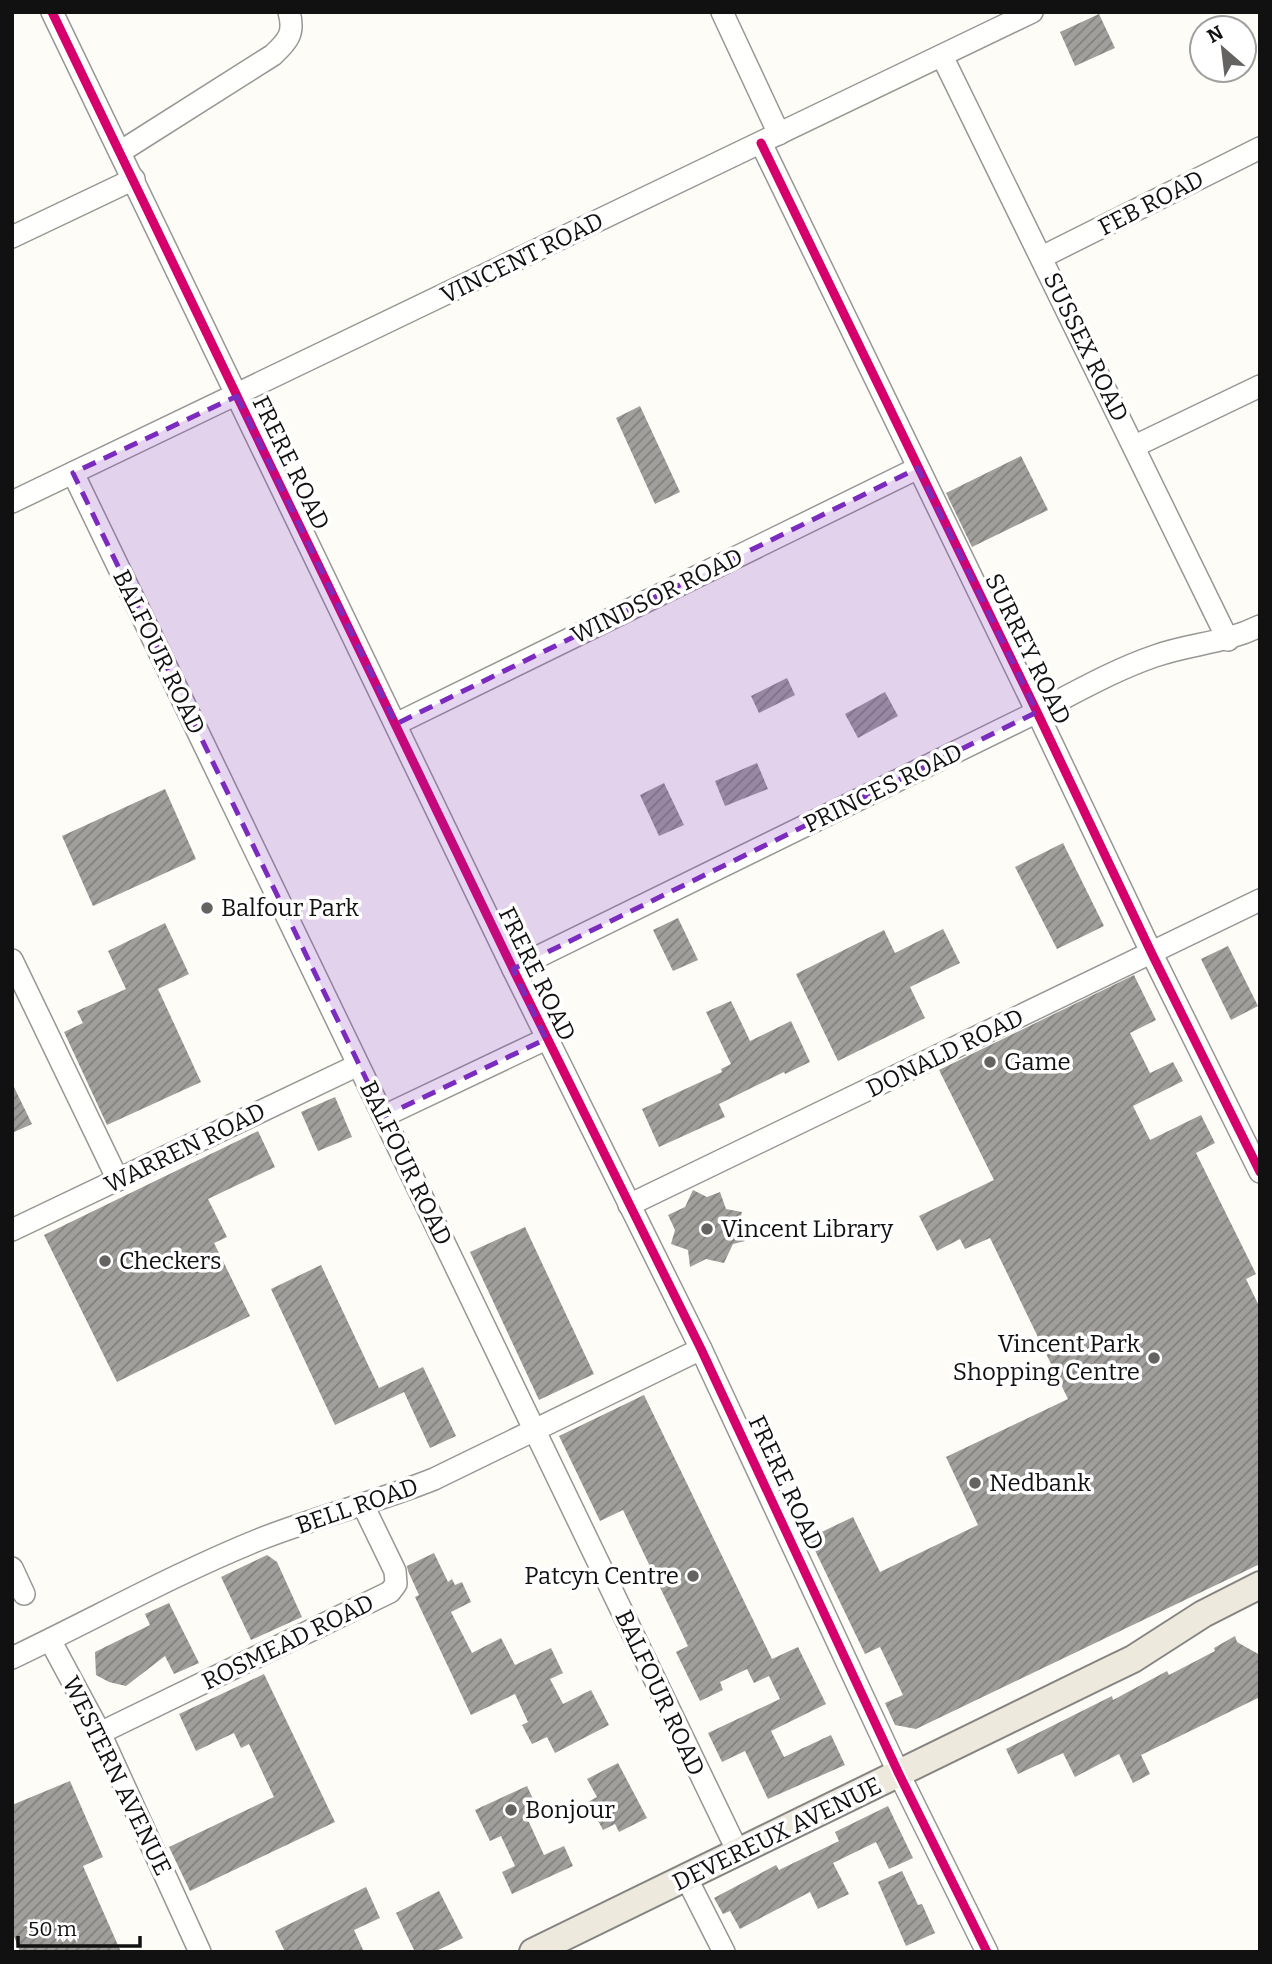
<svg xmlns="http://www.w3.org/2000/svg" width="1272" height="1964" font-family="Bitter,serif">
<style>
.building{fill:url(#building-hatch)}
.lines{fill:none;stroke-linecap:round;stroke-linejoin:round}
.minor-casing{stroke:#979795;stroke-width:24}
.major-casing{stroke:#858482;stroke-width:30}
.minor{stroke:#fffffe;stroke-width:21}
.major{stroke:#ede9dc;stroke-width:26}
.cycleway-casing{stroke:#fff;stroke-width:13}
.cycleway{stroke:#d6006c;stroke-width:9}
.marked{fill:#7b2cbf;fill-opacity:0.2;stroke:#7b2cbf;stroke-width:5;stroke-dasharray:14 9;stroke-linejoin:round}
.poi-dot{fill:#646362;stroke:#fff;stroke-width:2.5}
.labels{text-anchor:middle;dominant-baseline:central;stroke-width:7;stroke-linejoin:round;paint-order:stroke}
.street-label{font-size:24px;fill:#111;stroke:#fff}
.poi-label{font-size:24px;fill:#111;stroke:#fff;text-anchor:start}
</style>
<defs>
<pattern id="building-hatch" width="6" height="6" patternUnits="userSpaceOnUse" patternTransform="scale(1.75)"><rect width="6" height="6" fill="#a19f9c"/><path d="M-1 1l2-2M0 6l6-6M5 7l2-2" fill="none" stroke="#82807e"/></pattern>
</defs>
<rect width="100%" height="100%" fill="#fdfcf7"/>
<g class="building">
<path d="M1099,14L1115,48L1075,66L1060,32Z"/>
<path d="M640,406L680,492L655,504L616,418Z"/>
<path d="M1021,456L1048,510L972,547L946,493Z"/>
<path d="M787,678L795,695L759,713L751,696Z"/>
<path d="M885,692L898,716L858,738L845,714Z"/>
<path d="M757,763L768,789L725,806L715,781Z"/>
<path d="M664,783L684,825L659,836L640,795Z"/>
<path d="M165,789L196,859L93,906L62,836Z"/>
<path d="M1063,843L1104,926L1057,949L1015,867Z"/>
<path d="M678,918L698,960L673,971L653,930Z"/>
<path d="M165,923L189,974L158,989L201,1082L107,1125L64,1032L83,1023L77,1011L126,989L108,951Z"/>
<path d="M943,929L960,963L910,987L925,1018L838,1061L796,974L884,930L895,953Z"/>
<path d="M1228,946L1258,1006L1231,1020L1201,959Z"/>
<path d="M1134,975L1156,1020L1130,1033L1150,1073L1173,1062L1183,1081L1133,1106L1150,1140L1201,1115L1215,1143L1196,1153L1256,1274L1246,1279L1260,1308V1564L916,1729L895,1725L885,1703L903,1695L880,1647L865,1654L809,1538L853,1517L880,1572L978,1525L946,1457L1068,1399L990,1238L965,1249L960,1239L937,1251L919,1216L994,1180L939,1070Z"/>
<path d="M731,1001L750,1041L791,1021L810,1062L785,1074L784,1072L719,1104L725,1117L659,1147L642,1109L722,1072L721,1069L731,1064L706,1012Z"/>
<path d="M12,1083L32,1124L12,1133Z"/>
<path d="M335,1097L352,1137L318,1151L301,1112Z"/>
<path d="M258,1131L275,1167L208,1199L227,1237L214,1243L250,1316L117,1382L44,1235Z"/>
<path d="M693,1190L707,1197L720,1192L726,1209L742,1212L738,1228L745,1241L733,1244L724,1263L706,1259L690,1267L688,1250L671,1244L675,1230L668,1215L685,1207Z"/>
<path d="M525,1227L594,1374L539,1400L470,1252Z"/>
<path d="M321,1265L379,1388L423,1367L456,1436L430,1448L404,1392L335,1425L271,1289Z"/>
<path d="M644,1395L772,1659L798,1647L826,1704L771,1731L784,1757L831,1735L845,1765L768,1799L745,1751L722,1762L708,1733L780,1699L769,1676L754,1683L747,1669L720,1682L723,1690L700,1701L676,1652L688,1646L623,1510L600,1521L559,1436Z"/>
<path d="M434,1553L448,1582L452,1579L455,1585L462,1582L471,1602L451,1612L472,1653L501,1638L515,1665L551,1648L563,1673L550,1679L563,1704L591,1690L609,1725L555,1753L547,1737L532,1744L522,1725L528,1722L515,1694L471,1715L415,1597L419,1595L408,1571L407,1566Z"/>
<path d="M267,1555L277,1562L302,1617L251,1640L221,1577Z"/>
<path d="M169,1603L199,1663L174,1674L165,1656L126,1686L109,1682L96,1675L95,1652L150,1625L145,1614Z"/>
<path d="M1235,1636L1237,1642L1260,1655V1697L1141,1755L1150,1774L1133,1783L1119,1754L1075,1777L1063,1753L1018,1774L1006,1749L1112,1696L1113,1700L1167,1671L1169,1675L1215,1651L1214,1648Z"/>
<path d="M264,1674L335,1822L190,1891L169,1847L274,1797L249,1744L241,1748L234,1733L196,1751L179,1714Z"/>
<path d="M618,1763L647,1818L619,1832L615,1824L603,1830L588,1802L597,1797L587,1779Z"/>
<path d="M70,1781L103,1857L83,1866L121,1952H20L12,1931V1805Z"/>
<path d="M527,1786L540,1814L528,1820L544,1855L564,1846L573,1866L512,1894L502,1872L515,1866L501,1836L490,1841L475,1810Z"/>
<path d="M888,1806L913,1858L889,1869L876,1842L833,1863L849,1894L818,1909L810,1892L740,1929L730,1911L723,1914L714,1898L776,1865L779,1870L839,1841L835,1832Z"/>
<path d="M902,1871L918,1905L922,1904L935,1933L906,1946L878,1882Z"/>
<path d="M366,1887L380,1918L354,1930L364,1952H285L275,1931Z"/>
<path d="M439,1891L463,1938L434,1952H415L396,1913Z"/>
</g>
<g class="lines">
<g class="minor-casing">
<g id="minor">
<path d="M52,12L513,969L701,1349L899,1774L987,1952"/>
<path d="M722,12L779,134"/>
<path d="M942,56L1228,640"/>
<path d="M761,143L1037,712L1152,954L1260,1172"/>
<path d="M120,152L273,55C288,41 295,33 289,12"/>
<path d="M12,237L134,179"/>
<path d="M1042,257L1260,148"/>
<path d="M1135,446L1260,386"/>
<path d="M73,473L738,1852"/>
<path d="M12,502L1032,12"/>
<path d="M396,724L918,468"/>
<path d="M12,960L118,1180"/>
<path d="M513,969L1037,712C1076,692 1114,670 1155,656C1192,643 1223,644 1260,626"/>
<path d="M384,1116L546,1039"/>
<path d="M629,1205L1260,900"/>
<path d="M12,1230L358,1065"/>
<path d="M12,1568L24,1594"/>
<path d="M50,1640L100,1733L200,1952"/>
<path d="M12,1658C94,1619 174,1574 258,1540C316,1517 377,1502 434,1479L701,1349"/>
<path d="M100,1733L390,1592L396,1584L395,1571L363,1505"/>
<path d="M687,1879L724,1952"/>
</g>
</g>
<g class="major-casing">
<path id="major" d="M533,1952L1106,1672L1133,1659L1203,1614L1260,1585"/>
</g>
<use href="#minor" class="minor"/>
<use href="#major" class="major"/>
<g class="cycleway-casing">
<g id="cycleway">
<path d="M52,12L513,969L701,1349L899,1774L987,1952"/>
<path d="M761,143L1037,712L1152,954L1260,1172"/>
</g>
</g>
<use href="#cycleway" class="cycleway"/>
</g>
<path class="marked" d="M237,396L396,724L918,468L1037,712L513,969L546,1039L384,1116L73,473Z"/>
<g class="poi-dot">
<circle cx="207" cy="908" r="7"/>
<circle cx="990" cy="1062" r="7"/>
<circle cx="707" cy="1229" r="7"/>
<circle cx="105" cy="1261" r="7"/>
<circle cx="1154" cy="1358" r="7"/>
<circle cx="975" cy="1483" r="7"/>
<circle cx="693" cy="1576" r="7"/>
<circle cx="511" cy="1810" r="7"/>
</g>
<g class="labels">
<g class="street-label">
<text transform="translate(1151 203) rotate(-27)">FEB ROAD</text>
<text transform="translate(522 258) rotate(-26)">VINCENT ROAD</text>
<text transform="translate(1086 347) rotate(64)">SUSSEX ROAD</text>
<text transform="translate(291 463) rotate(64)">FRERE ROAD</text>
<text transform="translate(657 596) rotate(-26)">WINDSOR ROAD</text>
<text transform="translate(1028 649) rotate(64)">SURREY ROAD</text>
<text transform="translate(159 652) rotate(64)">BALFOUR ROAD</text>
<text transform="translate(883 788) rotate(-26)">PRINCES ROAD</text>
<text transform="translate(537 974) rotate(64)">FRERE ROAD</text>
<text transform="translate(945 1053) rotate(-26)">DONALD ROAD</text>
<text transform="translate(185 1148) rotate(-26)">WARREN ROAD</text>
<text transform="translate(406 1163) rotate(64)">BALFOUR ROAD</text>
<text transform="translate(786 1483) rotate(65)">FRERE ROAD</text>
<text transform="translate(357 1506) rotate(-19)">BELL ROAD</text>
<text transform="translate(288 1642) rotate(-26)">ROSMEAD ROAD</text>
<text transform="translate(660 1693) rotate(65)">BALFOUR ROAD</text>
<text transform="translate(117 1776) rotate(64)">WESTERN AVENUE</text>
<text transform="translate(777 1834) rotate(-26)">DEVEREUX AVENUE</text>
</g>
<g class="poi-label">
<text x="221" y="908">Balfour Park</text>
<text x="1004" y="1062">Game</text>
<text x="721" y="1229">Vincent Library</text>
<text x="119" y="1261">Checkers</text>
<text x="1140" y="1344" text-anchor="end">Vincent Park<tspan x="1140" dy="28">Shopping Centre</tspan></text>
<text x="989" y="1483">Nedbank</text>
<text x="679" y="1576" text-anchor="end">Patcyn Centre</text>
<text x="525" y="1810">Bonjour</text>
</g>
</g>
<rect width="1272" height="1964" fill="none" stroke="#111111" stroke-width="28"/>
<g transform="translate(1223 49) rotate(332)"><circle r="33" fill="#ffffff" stroke="#a0a0a0" stroke-width="2"/>
<path d="M0-5L12 26L0 18L-12 26Z" fill="#646362"/>
<text y="-10" font-size="19" font-weight="bold" text-anchor="middle" fill="#111111">N</text>
</g>
<path d="M18 1936v10h122v-10" fill="none" stroke="#111111" stroke-width="3.5"/>
<text x="28" y="1936" font-size="21" fill="#111111" stroke="#ffffff" stroke-width="5" paint-order="stroke">50 m</text>
</svg>
